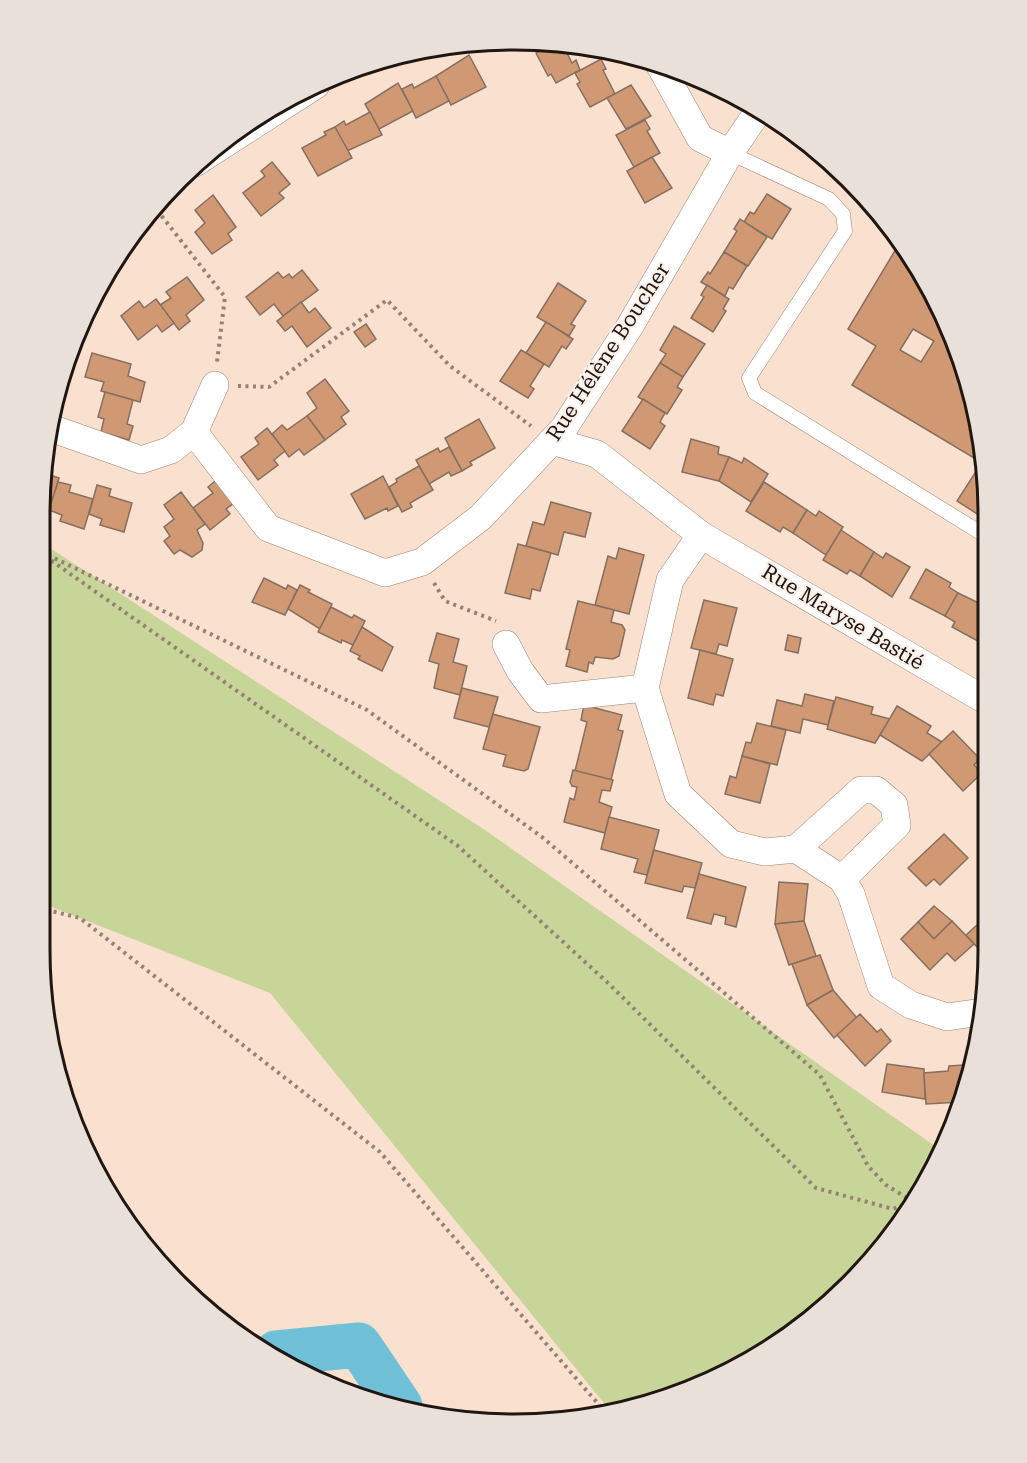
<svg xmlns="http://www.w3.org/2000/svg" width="1027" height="1463" font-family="'Roboto Serif',serif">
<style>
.green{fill:#c8d599}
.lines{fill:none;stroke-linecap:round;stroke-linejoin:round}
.river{stroke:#70c1d7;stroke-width:45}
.building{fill:#d09973;stroke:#866f60;stroke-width:1.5;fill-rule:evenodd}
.lane-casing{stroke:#9b8473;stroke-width:15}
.street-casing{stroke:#9b8473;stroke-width:28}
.path{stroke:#948275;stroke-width:4;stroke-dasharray:3 4.5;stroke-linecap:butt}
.lane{stroke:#fff;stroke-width:14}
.street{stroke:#fff;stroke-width:27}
.labels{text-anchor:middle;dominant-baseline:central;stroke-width:4.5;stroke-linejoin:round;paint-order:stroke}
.street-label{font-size:21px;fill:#201710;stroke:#fbf1ea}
.rim{fill:none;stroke:#201710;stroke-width:3}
</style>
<rect width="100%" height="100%" fill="#fae0ce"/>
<path class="green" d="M39,541L485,830L942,1151L890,1238L827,1306L723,1375L612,1413L270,993L39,902Z"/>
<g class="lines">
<path class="river" d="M276,1353L359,1345L400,1406"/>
</g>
<g class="building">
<path d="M556,42L562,43L572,63L576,60L580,70L556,83L551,74L548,76L536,53Z"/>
<path d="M469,55L486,87L451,105L436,76Z"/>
<path d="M601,59L606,69L603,70L615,94L590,107L577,84L580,82L575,73Z"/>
<path d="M436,76L449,101L416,118L402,89L412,84L414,88Z"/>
<path d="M398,83L413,111L379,129L365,104Z"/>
<path d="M631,85L651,116L626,129L607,98Z"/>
<path d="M370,112L382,135L347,151L335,127L344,121L346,125Z"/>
<path d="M645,120L650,129L647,131L660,153L634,167L616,135Z"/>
<path d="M335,127L352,158L318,176L302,148L326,135L324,132Z"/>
<path d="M652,157L672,188L645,203L627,171Z"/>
<path d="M272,162L290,184L279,193L284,198L261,216L243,193L265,176L261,171Z"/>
<path d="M767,194L791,209L772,239L744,222L750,212L754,214Z"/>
<path d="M213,195L236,227L228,234L232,240L212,254L195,232L205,223L195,210Z"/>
<path d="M740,219L767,237L748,266L724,252L737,231L734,229Z"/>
<path d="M899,244L939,304L984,451L979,461L852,385L876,346L848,329ZM913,329L934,341L921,362L900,350Z"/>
<path d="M724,252L747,266L733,289L729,287L725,296L701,282L708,272L710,274Z"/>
<path d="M302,270L318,290L283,316L274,304L260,315L246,297L278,272L283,278L289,274L292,278Z"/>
<path d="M187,277L204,300L186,315L190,321L179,330L160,305L171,298L166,292Z"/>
<path d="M558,283L586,301L571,324L575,326L569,336L537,317Z"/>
<path d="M707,285L729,299L723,309L726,311L713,332L691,318L704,297L701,295Z"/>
<path d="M156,299L174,323L162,332L157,325L138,340L121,316L139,301L144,308Z"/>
<path d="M301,302L309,313L315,308L331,328L307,347L292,326L285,331L277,321Z"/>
<path d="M546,322L573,339L566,349L562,346L549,367L526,353Z"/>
<path d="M366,324L376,339L365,347L354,332Z"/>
<path d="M674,326L705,344L683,377L660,363L666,354L660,350Z"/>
<path d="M521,350L544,364L530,386L534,389L528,398L500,381Z"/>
<path d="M92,353L131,364L128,376L145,382L140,402L101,391L104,382L85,377Z"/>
<path d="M660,363L683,377L677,387L682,390L667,414L638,397Z"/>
<path d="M325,379L349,411L341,417L346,424L325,440L307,416L317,408L307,393Z"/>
<path d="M105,392L133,400L127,424L133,426L129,440L101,432L104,419L98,417Z"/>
<path d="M643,399L665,413L660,422L665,426L650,449L622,431Z"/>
<path d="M307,416L325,440L304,455L299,449L289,457L272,434L282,425L287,430Z"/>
<path d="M479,419L495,448L470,462L472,465L462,471L445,438Z"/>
<path d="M267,428L285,451L274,460L278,465L258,480L241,457L259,444L255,438Z"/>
<path d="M691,439L719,447L718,454L729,457L719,481L682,472Z"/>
<path d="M449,447L462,471L451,476L449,472L429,484L416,460L438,448L440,452Z"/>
<path d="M45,452L48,453L45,467L48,468L47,474L59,478L43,530L39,528V513Z"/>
<path d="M729,457L742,463L744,458L768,474L751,502L719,481Z"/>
<path d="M984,459V521L979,515L957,501Z"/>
<path d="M419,466L433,490L410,503L412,507L402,512L389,487L397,482L396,479Z"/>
<path d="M383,476L398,506L388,511L387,508L365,519L351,494Z"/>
<path d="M219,478L237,501L226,509L230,514L210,530L193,508L213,493L208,487Z"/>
<path d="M58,482L71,485L69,492L93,499L84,529L60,521L62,515L49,510Z"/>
<path d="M764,482L807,510L793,533L783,527L780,532L746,511Z"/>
<path d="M97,485L111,489L109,496L132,503L124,532L100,525L102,519L89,514Z"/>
<path d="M181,492L205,524L197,530L203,543L202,550L192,557L180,550L174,554L164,541L170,536L164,527L174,519L164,505Z"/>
<path d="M551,502L591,513L585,537L564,532L558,555L526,546L533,522L544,525Z"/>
<path d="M807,510L816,516L819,511L843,527L826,555L793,533Z"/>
<path d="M841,530L874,552L860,576L850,570L847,574L823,560Z"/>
<path d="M518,544L551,553L540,591L532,589L530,599L505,593Z"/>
<path d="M619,548L644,555L629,614L595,605L608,556L616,559Z"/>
<path d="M874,552L883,558L886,553L910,567L892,597L860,576Z"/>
<path d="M926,569L951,583L949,587L958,593L945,616L910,598Z"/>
<path d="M264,578L286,589L288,585L297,590L285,615L252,602Z"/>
<path d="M300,585L310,590L308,592L332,604L320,629L288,609Z"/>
<path d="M958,593L985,606V645L952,627L955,622L945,616Z"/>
<path d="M704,600L737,608L727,646L719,644L716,654L691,648Z"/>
<path d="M578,601L614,610L611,622L622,625L625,630L619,656L613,659L595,657L593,664L589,662L587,672L566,666L570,650L566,649Z"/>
<path d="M331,607L352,618L354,615L365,621L353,645L342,640L341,643L318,632Z"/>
<path d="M362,627L393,647L382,671L358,659L360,656L350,651Z"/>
<path d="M437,633L459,639L453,662L467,666L460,695L434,688L439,664L429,661Z"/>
<path d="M788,635L801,638L798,653L785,650Z"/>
<path d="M700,650L733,659L723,696L716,694L713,705L688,698Z"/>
<path d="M462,688L498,697L489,727L454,718Z"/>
<path d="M805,694L834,701L828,725L803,719L800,733L771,726L777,700L802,706Z"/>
<path d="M836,697L873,707L871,714L890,719L875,743L827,729Z"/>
<path d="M584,705L622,715L618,730L623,731L611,780L575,771L587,722L581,720Z"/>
<path d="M897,706L931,726L927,733L942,742L922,761L880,735Z"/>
<path d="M493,714L540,727L528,769L524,771L503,766L506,755L483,749Z"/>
<path d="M757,723L786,730L777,765L742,756L746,742L751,743Z"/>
<path d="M953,731L980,759L974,765L982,773L963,791L929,754Z"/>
<path d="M742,756L770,764L760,803L725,794L730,776L736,778Z"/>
<path d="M986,769V799L978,789L983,786L978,777Z"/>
<path d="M573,770L613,780L610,791L602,790L599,802L612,807L605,833L564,822L570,798L574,800L577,787L572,786L570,782Z"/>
<path d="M609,817L659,830L647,875L634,872L638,859L601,849Z"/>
<path d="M944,834L968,858L940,885L934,879L926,886L908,868Z"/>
<path d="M654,850L702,863L695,888L684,886L682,892L645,883Z"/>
<path d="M699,874L746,887L736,927L725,924L726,917L714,914L711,924L687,918Z"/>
<path d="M779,882L808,884L804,921L775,924Z"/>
<path d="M934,906L952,921L934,939L918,922Z"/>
<path d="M987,916V958L966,935Z"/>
<path d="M804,921L816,956L789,965L775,924Z"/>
<path d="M952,921L974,944L955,961L947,953L930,970L901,939L918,922L934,939Z"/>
<path d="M820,955L833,990L807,1005L792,964Z"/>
<path d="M833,990L857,1018L834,1038L807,1005Z"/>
<path d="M860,1014L877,1032L881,1029L891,1041L865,1066L837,1035Z"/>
<path d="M974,1059L972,1072L968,1081L963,1065Z"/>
<path d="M887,1064L924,1069L925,1099L882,1092Z"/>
<path d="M963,1065L968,1081L961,1102L926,1104L924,1073L948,1071L949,1066Z"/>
</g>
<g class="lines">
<g class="lane-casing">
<path id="lane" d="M730,153L829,199L843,214L845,231L749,378L755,393L984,535"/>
</g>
<g class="street-casing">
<g id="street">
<path d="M730,153L759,110"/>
<path d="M195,163L316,85"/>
<path d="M48,427L141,460L171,450L194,432L268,528L385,573L422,562L481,517L564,428L630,326L730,153L700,138L659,64"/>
<path d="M194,432L215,385"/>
<path d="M552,441L597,454L701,535L985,700"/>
<path d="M701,535L670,580L645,688L678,794L731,844L765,852L796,849L842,879L851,894L881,986L911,1005L947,1017L982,1012"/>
<path d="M506,644L520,671L541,699L645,688"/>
<path d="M796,849L861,790H876L894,805L897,825L842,879"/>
</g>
</g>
<g class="path">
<path d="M157,210L225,297L217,362"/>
<path d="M238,386L269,387L387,300L450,366L531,426"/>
<path d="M39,552L458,846L607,982L816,1188L893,1209L913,1201"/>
<path d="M48,555L367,710L542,837L820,1075L868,1166L886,1185L912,1201"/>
<path d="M434,583L445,601L496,621"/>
<path d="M39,908L80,918L380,1152L607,1414"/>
</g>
<use href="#lane" class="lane"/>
<use href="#street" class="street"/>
</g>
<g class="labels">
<g class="street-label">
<text transform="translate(608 352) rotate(-57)">Rue Hélène Boucher</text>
<text transform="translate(843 617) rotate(31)">Rue Maryse Bastié</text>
</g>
</g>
<path d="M0 0H1027V1463H0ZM514 50H514A464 464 0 0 1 978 514V950A464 464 0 0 1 514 1414H514A464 464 0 0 1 50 950V514A464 464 0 0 1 514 50Z" fill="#e9e0d9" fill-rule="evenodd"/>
<path class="rim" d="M514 50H514A464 464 0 0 1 978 514V950A464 464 0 0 1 514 1414H514A464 464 0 0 1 50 950V514A464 464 0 0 1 514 50Z"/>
</svg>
